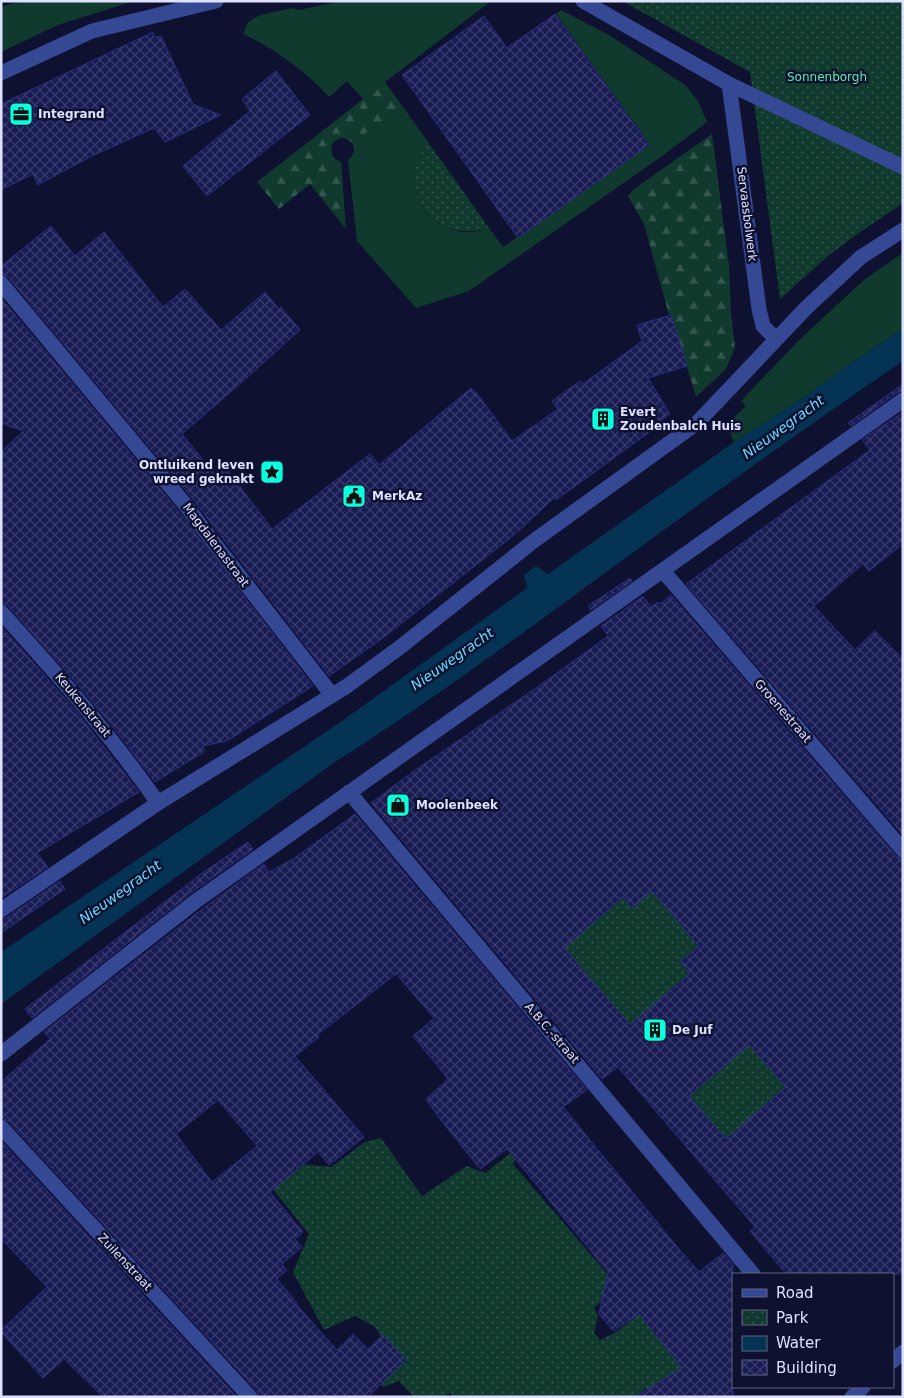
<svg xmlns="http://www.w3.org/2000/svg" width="904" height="1398" font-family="'DejaVu Sans',sans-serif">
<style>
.grass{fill:#113a2f}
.forest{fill:url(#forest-firs)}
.park{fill:url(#park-dots)}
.water{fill:#053353}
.building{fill:url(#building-cross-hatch);stroke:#292c81;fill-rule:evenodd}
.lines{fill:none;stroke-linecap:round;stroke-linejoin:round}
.minor{stroke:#354893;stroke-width:15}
.labels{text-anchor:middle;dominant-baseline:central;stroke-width:5;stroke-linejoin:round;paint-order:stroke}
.park-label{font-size:12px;fill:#5beda7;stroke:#0f1130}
.poi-label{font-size:12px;font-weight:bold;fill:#dee2ff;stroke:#0f1130;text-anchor:start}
.street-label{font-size:12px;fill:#dee2ff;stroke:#0f1130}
.water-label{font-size:14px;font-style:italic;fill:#6cddff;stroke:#0f1130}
</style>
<defs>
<pattern id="forest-firs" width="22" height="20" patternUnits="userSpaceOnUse" patternTransform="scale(1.25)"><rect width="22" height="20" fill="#113a2f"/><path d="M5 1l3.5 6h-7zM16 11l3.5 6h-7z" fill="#33564e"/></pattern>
<pattern id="park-dots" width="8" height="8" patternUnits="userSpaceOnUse" patternTransform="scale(1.25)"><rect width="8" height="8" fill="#113a2f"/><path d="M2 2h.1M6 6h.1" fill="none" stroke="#33564e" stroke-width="1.8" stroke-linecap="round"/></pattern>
<pattern id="building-cross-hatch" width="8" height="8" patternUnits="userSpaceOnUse" patternTransform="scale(1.25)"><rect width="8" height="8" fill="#191b53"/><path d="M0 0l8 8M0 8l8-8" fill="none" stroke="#3a3c6d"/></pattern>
</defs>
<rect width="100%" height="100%" fill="#0f1130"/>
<g class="grass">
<path d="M21,1H134L58,25L1,52V7Z"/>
<path d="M341,1H491L363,99L347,81L329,97C308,73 271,46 243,34L248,22L260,15L292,8L299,10Z"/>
<path d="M561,10L609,35L685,85L698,101L707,122L658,159L469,291L416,308L357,241L348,160C354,155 356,150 352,143L403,107L428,142C421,153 420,158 418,171C417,176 416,181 416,186C415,211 443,232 466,232C474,233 482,230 489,228L503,247L650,145L556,14Z"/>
<path d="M903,253V329L854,361L800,400L734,442L726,425L746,406L741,401L798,341L865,279Z"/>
</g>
<g class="forest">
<path d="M385,82L403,107L352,143C345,136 336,136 331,146L333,158L341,162L346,229L310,184L279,209L257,182Z"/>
<path d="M712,134L729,266L731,315L735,347L726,369L696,397L671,314L669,315L644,224L628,196L634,189Z"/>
</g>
<g class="park">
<path d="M622,1H903V203L856,235L828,256L780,299L750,72Z"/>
<path d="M428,142L489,228C432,245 393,190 428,142Z"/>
<path d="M683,864L711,896L680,923L699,946L680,962L708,994L831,1039L839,1164L779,1093L726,1139L564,948L616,903L618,892L632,908Z"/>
<path d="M553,1120L558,1127L512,1163L618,1286L594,1308L598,1315L594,1333L600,1340L614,1333L668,1293L713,1363L654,1397L646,1388L635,1397H453L450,1393L443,1397H414L399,1381L383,1387L373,1375L394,1357L375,1327L355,1316L324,1330L293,1272L309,1234L271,1187L301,1164L331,1167L365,1142L381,1138L422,1196L467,1166L485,1173Z"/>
</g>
<path class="water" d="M903,329V361C812,423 723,487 635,551C536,623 438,697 335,762L1,1004V952L342,721L527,588L524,575L536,566L548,574L734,442L800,400L854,361Z"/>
<g class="building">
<path d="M555,14L649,145L518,238L402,75L484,16L507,48Z"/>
<path d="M153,32L154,37L161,36L193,104L221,115L165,142L154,128L90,157L38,185L33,174L1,190V104Z"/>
<path d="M276,71L310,115L207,196L183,166L250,111L242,99Z"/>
<path d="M51,226L75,256L104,232L163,307L185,289L221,330L265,292L279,309L281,307L300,330L241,383L182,434L216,476L226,468L272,529L370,454L379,465L471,388L475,393L476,392L512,441L558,409L552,401L580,381L583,384L642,341L637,325L671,315L687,366L648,378L670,414L654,425L655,428L556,500L554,498L513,536L379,641L329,676L191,497L8,277L1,274V266Z"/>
<path d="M1,298L177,509L313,686L227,741L203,746L204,752L155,782L110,723L70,676L8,606L1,603V452L23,431L1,423Z"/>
<path d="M903,384V391L898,392L851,426L848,423Z"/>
<path d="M903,412V544L869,571L863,564L814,606L855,650L875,631L903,659V835L686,584L870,450L862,440Z"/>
<path d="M630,578L632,581L591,610L588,606Z"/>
<path d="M671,595L896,856L903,859V1274H786L750,1231L755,1227L618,1067L602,1079L371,803L415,770L536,688L608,636L601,626L643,596L651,607L658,602L660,604ZM652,891L699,946L680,962L690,973L630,1025L564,948L623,897L632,908ZM749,1045L786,1087L726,1139L689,1096Z"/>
<path d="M1,626L76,711L139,792L37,853L48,867L1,898Z"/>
<path d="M355,814L587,1090L563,1107L674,1243L699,1272L723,1253L733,1264V1397H635L682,1368L639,1314L613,1331L599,1314L608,1272L507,1149L480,1169L440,1119L426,1099L448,1079L413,1036L434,1018L396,974L317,1035L319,1037L295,1056L364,1137L329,1165L318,1152L270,1192L303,1232L295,1239L302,1247L282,1264L287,1270L277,1279L297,1303L296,1304L337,1350L353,1334L368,1349L383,1335L406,1360L368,1397H259L257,1391L8,1121L1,1118V1082L50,1039L44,1032L202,909L264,864L269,872L293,859ZM218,1100L257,1146L212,1182L176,1134Z"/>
<path d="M248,842L253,849L191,893L32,1018L25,1009L205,871Z"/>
<path d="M60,881L65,889L1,933V919L6,918Z"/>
<path d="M1,1141L237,1397H103L64,1359L43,1378L1,1332V1330L47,1287L1,1239Z"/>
</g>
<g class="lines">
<g class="minor">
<path d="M583,1L729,84L903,167"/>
<path d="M1,73L92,31L216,1"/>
<path d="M729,84L759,309L763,326L776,339"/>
<path d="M1,283L184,503L214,543L332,695"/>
<path d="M663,571L903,850"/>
<path d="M1,612C57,674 111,735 158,803"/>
<path d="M349,792L753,1274"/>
<path d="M1,910L158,803L347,686L399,648L535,540L697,423L806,308L861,257L903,230"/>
<path d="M1,1054L196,901L903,400"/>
<path d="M1,1127L250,1397"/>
<path d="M893,1361L903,1352"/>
<path d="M852,1397L863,1387"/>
</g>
</g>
<defs>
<g id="office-square" transform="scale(1.25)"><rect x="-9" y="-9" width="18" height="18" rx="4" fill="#0affdf" stroke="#0f1130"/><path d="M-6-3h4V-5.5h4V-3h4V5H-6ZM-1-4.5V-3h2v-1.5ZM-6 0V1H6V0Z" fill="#111"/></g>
<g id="building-square" transform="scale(1.25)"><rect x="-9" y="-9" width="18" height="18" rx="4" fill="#0affdf" stroke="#0f1130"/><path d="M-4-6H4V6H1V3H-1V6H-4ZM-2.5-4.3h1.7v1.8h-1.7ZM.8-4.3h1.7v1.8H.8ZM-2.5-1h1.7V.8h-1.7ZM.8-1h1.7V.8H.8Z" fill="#111"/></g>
<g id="sight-square" transform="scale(1.25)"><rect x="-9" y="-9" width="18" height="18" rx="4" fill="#0affdf" stroke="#0f1130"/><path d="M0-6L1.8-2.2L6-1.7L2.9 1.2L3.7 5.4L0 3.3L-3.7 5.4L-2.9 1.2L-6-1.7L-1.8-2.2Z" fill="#111"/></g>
<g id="civic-square" transform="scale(1.25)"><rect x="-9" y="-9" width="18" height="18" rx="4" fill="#0affdf" stroke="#0f1130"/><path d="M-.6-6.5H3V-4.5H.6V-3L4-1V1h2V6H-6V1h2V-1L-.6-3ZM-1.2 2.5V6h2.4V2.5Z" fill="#111"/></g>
<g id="shop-square" transform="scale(1.25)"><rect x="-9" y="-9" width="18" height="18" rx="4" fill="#0affdf" stroke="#0f1130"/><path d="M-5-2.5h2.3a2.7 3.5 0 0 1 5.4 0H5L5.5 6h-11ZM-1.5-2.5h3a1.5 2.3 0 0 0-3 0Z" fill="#111"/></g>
</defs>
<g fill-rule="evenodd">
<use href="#office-square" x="21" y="114"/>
<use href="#building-square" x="603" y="419"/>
<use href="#sight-square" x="272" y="472"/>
<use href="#civic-square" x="354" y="496"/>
<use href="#shop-square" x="398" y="805"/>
<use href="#building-square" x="655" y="1030"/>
</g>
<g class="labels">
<g class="park-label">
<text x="827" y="77">Sonnenborgh</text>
</g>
<g class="poi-label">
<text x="38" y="114">Integrand</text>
<text x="620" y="412">Evert<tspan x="620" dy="14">Zoudenbalch Huis</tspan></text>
<text x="254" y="465" text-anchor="end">Ontluikend leven<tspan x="254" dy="14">wreed geknakt</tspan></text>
<text x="372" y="496">MerkAz</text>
<text x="416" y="805">Moolenbeek</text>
<text x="672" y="1030">De Juf</text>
</g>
<g class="street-label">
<text transform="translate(747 214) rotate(83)">Servaasbolwerk</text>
<text transform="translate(216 545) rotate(53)">Magdalenastraat</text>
<text transform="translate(83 705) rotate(50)">Keukenstraat</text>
<text transform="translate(783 711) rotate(49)">Groenestraat</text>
<text transform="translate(552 1033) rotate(49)">A.B.C.-straat</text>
<text transform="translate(125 1262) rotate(47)">Zuilenstraat</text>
</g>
<g class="water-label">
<text transform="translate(783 427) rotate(-36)">Nieuwegracht</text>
<text transform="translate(452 659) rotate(-35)">Nieuwegracht</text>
<text transform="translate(120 892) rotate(-36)">Nieuwegracht</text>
</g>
</g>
<rect width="904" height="1398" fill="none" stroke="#dee2ff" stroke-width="5"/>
<rect x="732" y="1273" width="162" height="115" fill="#0f1130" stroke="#626583"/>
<rect x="742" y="1289" width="25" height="8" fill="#354893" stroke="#626583"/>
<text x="776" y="1298" font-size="15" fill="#dee2ff">Road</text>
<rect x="742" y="1310" width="25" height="15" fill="url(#park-dots)" stroke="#626583"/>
<text x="776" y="1323" font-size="15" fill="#dee2ff">Park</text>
<rect x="742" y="1336" width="25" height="15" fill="#053353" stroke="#626583"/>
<text x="776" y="1348" font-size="15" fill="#dee2ff">Water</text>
<rect x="742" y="1360" width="25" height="15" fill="url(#building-cross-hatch)" stroke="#626583"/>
<text x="776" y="1373" font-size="15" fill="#dee2ff">Building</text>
</svg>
